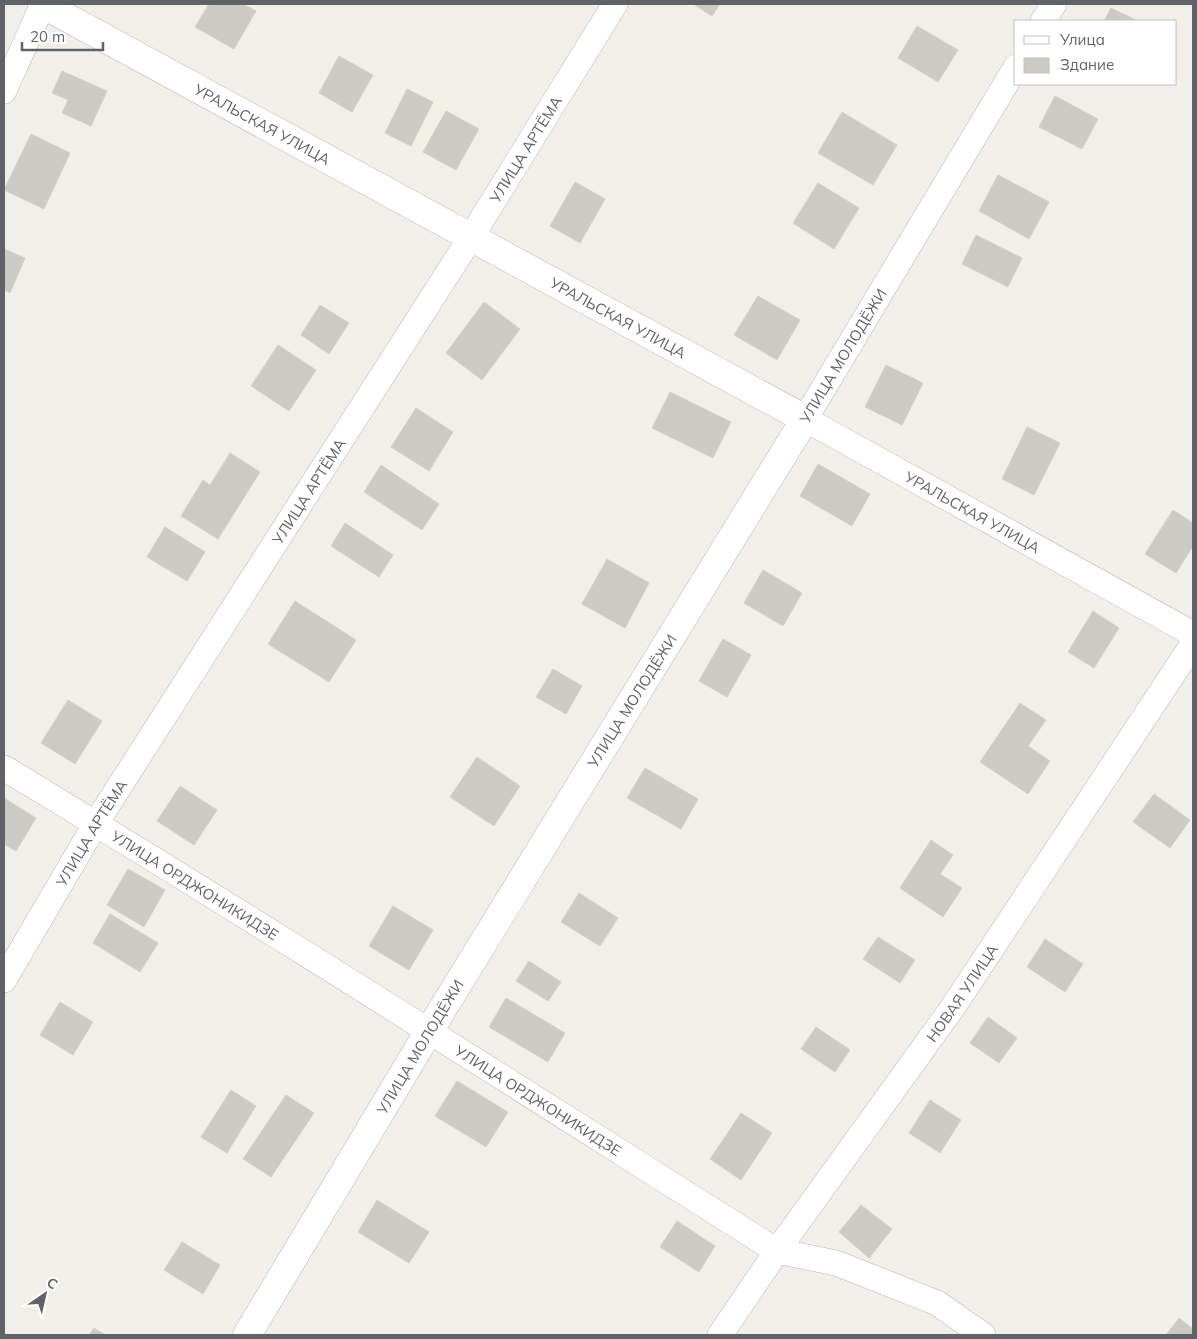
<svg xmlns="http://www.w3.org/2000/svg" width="1197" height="1339" font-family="Mulish,sans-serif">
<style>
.building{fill:#cccac5;stroke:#d6d1c6}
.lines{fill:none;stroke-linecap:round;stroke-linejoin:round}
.minor-casing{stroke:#b5b8bc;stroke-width:26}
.secondary-casing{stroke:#b6babf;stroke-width:29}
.minor{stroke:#fff;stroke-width:25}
.secondary{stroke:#fff;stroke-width:28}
.labels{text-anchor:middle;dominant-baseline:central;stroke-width:5;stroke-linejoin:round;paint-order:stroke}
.street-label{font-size:15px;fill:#5f6368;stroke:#fff}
</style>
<rect width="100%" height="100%" fill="#f1efe8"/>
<g class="building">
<path d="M209,4H243L256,11L234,49L195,27Z"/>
<path d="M693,4H720L712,16Z"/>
<path d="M1111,8L1138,21H1104Z"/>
<path d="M917,26L958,50L938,82L898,58Z"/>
<path d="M339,56L373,75L352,112L319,93Z"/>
<path d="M62,71L107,91L91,126L62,113L68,100L52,93Z"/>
<path d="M407,89L433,102L411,146L385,133Z"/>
<path d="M1055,96L1098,119L1082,149L1039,127Z"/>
<path d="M446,111L479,129L456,170L423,152Z"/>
<path d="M842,112L897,145L873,185L818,153Z"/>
<path d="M31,134L70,153L44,209L4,190Z"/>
<path d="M998,175L1049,202L1029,239L979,211Z"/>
<path d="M575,182L605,199L580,243L550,226Z"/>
<path d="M818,183L859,208L834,249L793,223Z"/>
<path d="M976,235L1022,258L1008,287L962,264Z"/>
<path d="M4,249L25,258L10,293L4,290Z"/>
<path d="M758,296L800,320L777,360L734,335Z"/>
<path d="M484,302L520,329L482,380L446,353Z"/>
<path d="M320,305L349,323L329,354L301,335Z"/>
<path d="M278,345L316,370L289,411L251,386Z"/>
<path d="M886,365L923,383L902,425L865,407Z"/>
<path d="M670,392L731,422L713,458L652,428Z"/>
<path d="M416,408L453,432L429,471L391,447Z"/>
<path d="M1027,427L1060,443L1034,495L1002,479Z"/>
<path d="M230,453L260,472L218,539L181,516L203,480L210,485Z"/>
<path d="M818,464L870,494L852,526L800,496Z"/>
<path d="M381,465L439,504L422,530L364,492Z"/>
<path d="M1173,510L1193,523V546L1176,573L1145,554Z"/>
<path d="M345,523L393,555L379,577L331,546Z"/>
<path d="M165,527L205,552L187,581L147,557Z"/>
<path d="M607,559L649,583L625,628L582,604Z"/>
<path d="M763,570L802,593L783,626L744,603Z"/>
<path d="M295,601L356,640L329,682L268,644Z"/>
<path d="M1093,611L1119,628L1094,668L1068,652Z"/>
<path d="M723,639L751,655L727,697L699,681Z"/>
<path d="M553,669L582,686L566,714L536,697Z"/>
<path d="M68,700L102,721L75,764L41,743Z"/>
<path d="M1020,703L1046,720L1028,746L1050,761L1028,794L980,762Z"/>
<path d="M477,757L520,786L494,826L450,797Z"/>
<path d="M645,768L698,799L681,829L627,798Z"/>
<path d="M180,786L217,810L194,845L157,821Z"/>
<path d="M1154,794L1190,820L1170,848L1133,822Z"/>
<path d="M4,798L36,818L16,851L4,844Z"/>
<path d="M931,840L953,855L940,874L962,888L943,917L900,888Z"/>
<path d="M128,869L165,890L144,927L107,905Z"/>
<path d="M579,893L618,918L600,946L561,922Z"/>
<path d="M393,906L433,930L409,970L369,946Z"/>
<path d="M110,914L158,943L140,972L93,943Z"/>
<path d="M878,937L915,960L900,983L863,959Z"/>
<path d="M1045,939L1083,964L1065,992L1027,967Z"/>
<path d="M529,961L561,982L548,1001L516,981Z"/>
<path d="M506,998L565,1033L548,1062L489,1027Z"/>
<path d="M60,1002L93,1022L73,1055L40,1035Z"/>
<path d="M988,1017L1017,1038L999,1063L970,1043Z"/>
<path d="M816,1027L850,1050L835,1072L801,1049Z"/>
<path d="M457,1081L508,1112L486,1147L435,1116Z"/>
<path d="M231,1090L256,1106L227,1153L201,1137Z"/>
<path d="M286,1095L314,1113L271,1177L243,1159Z"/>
<path d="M930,1100L961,1120L940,1153L909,1133Z"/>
<path d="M741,1113L772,1133L741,1180L710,1159Z"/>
<path d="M377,1200L429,1232L409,1263L358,1232Z"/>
<path d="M861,1205L892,1229L869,1258L839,1232Z"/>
<path d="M677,1221L715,1246L699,1272L660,1247Z"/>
<path d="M182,1242L220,1265L203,1294L164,1270Z"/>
<path d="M1179,1318L1193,1329V1335H1166Z"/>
<path d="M94,1328L105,1335H89Z"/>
</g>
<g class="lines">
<g class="minor-casing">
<g id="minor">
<path d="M1043,21L1054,4"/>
<path id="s1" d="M1016,67L805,419L1193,634"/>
<path d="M4,91L43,4"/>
<path id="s2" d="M4,768C264,925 520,1089 777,1251L836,1263L937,1303L983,1335"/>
<path id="s3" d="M4,980L96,823L471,237L615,4"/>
<path id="s4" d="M720,1335L777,1251L953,1007L1193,644"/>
</g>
</g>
<g class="secondary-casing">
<g id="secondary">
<path id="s5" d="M42,4L805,419L429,1031L247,1335"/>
</g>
</g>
<use href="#minor" class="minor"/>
<use href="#secondary" class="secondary"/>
</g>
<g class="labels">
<g class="street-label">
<text stroke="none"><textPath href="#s5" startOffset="251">УРАЛЬСКАЯ УЛИЦА</textPath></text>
<text stroke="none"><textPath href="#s3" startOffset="981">УЛИЦА АРТЁМА</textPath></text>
<text stroke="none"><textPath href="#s5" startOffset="656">УРАЛЬСКАЯ УЛИЦА</textPath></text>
<text transform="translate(843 356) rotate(-59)">УЛИЦА МОЛОДЁЖИ</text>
<text stroke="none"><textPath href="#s3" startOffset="576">УЛИЦА АРТЁМА</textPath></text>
<text stroke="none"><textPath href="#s1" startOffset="602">УРАЛЬСКАЯ УЛИЦА</textPath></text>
<text transform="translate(632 701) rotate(-58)">УЛИЦА МОЛОДЁЖИ</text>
<text stroke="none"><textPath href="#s3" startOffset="171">УЛИЦА АРТЁМА</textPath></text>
<text stroke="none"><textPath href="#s2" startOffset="224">УЛИЦА ОРДЖОНИКИДЗЕ</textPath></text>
<text stroke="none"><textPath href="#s4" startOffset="419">НОВАЯ УЛИЦА</textPath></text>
<text transform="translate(420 1047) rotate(-59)">УЛИЦА МОЛОДЁЖИ</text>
<text stroke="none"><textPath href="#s2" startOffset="629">УЛИЦА ОРДЖОНИКИДЗЕ</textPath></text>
</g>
</g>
<rect width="1197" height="1339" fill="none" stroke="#5f6368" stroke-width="10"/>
<rect x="1014" y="20" width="162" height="65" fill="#ffffff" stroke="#bfc1c3"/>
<rect x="1024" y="36" width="25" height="8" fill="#ffffff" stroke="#bfc1c3"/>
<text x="1060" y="45" font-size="15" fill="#5f6368">Улица</text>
<rect x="1024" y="58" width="25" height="15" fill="#cccac5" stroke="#bfc1c3"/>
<text x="1060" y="70" font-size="15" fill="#5f6368">Здание</text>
<g transform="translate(45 1294) rotate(34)" stroke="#ffffff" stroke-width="4" paint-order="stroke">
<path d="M0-4L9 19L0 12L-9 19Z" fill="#5f6368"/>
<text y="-8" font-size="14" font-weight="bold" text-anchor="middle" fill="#5f6368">С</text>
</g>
<path d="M22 42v8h81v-8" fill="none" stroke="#5f6368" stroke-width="2.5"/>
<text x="30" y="42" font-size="15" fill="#5f6368" stroke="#ffffff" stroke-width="4" paint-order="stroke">20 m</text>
</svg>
